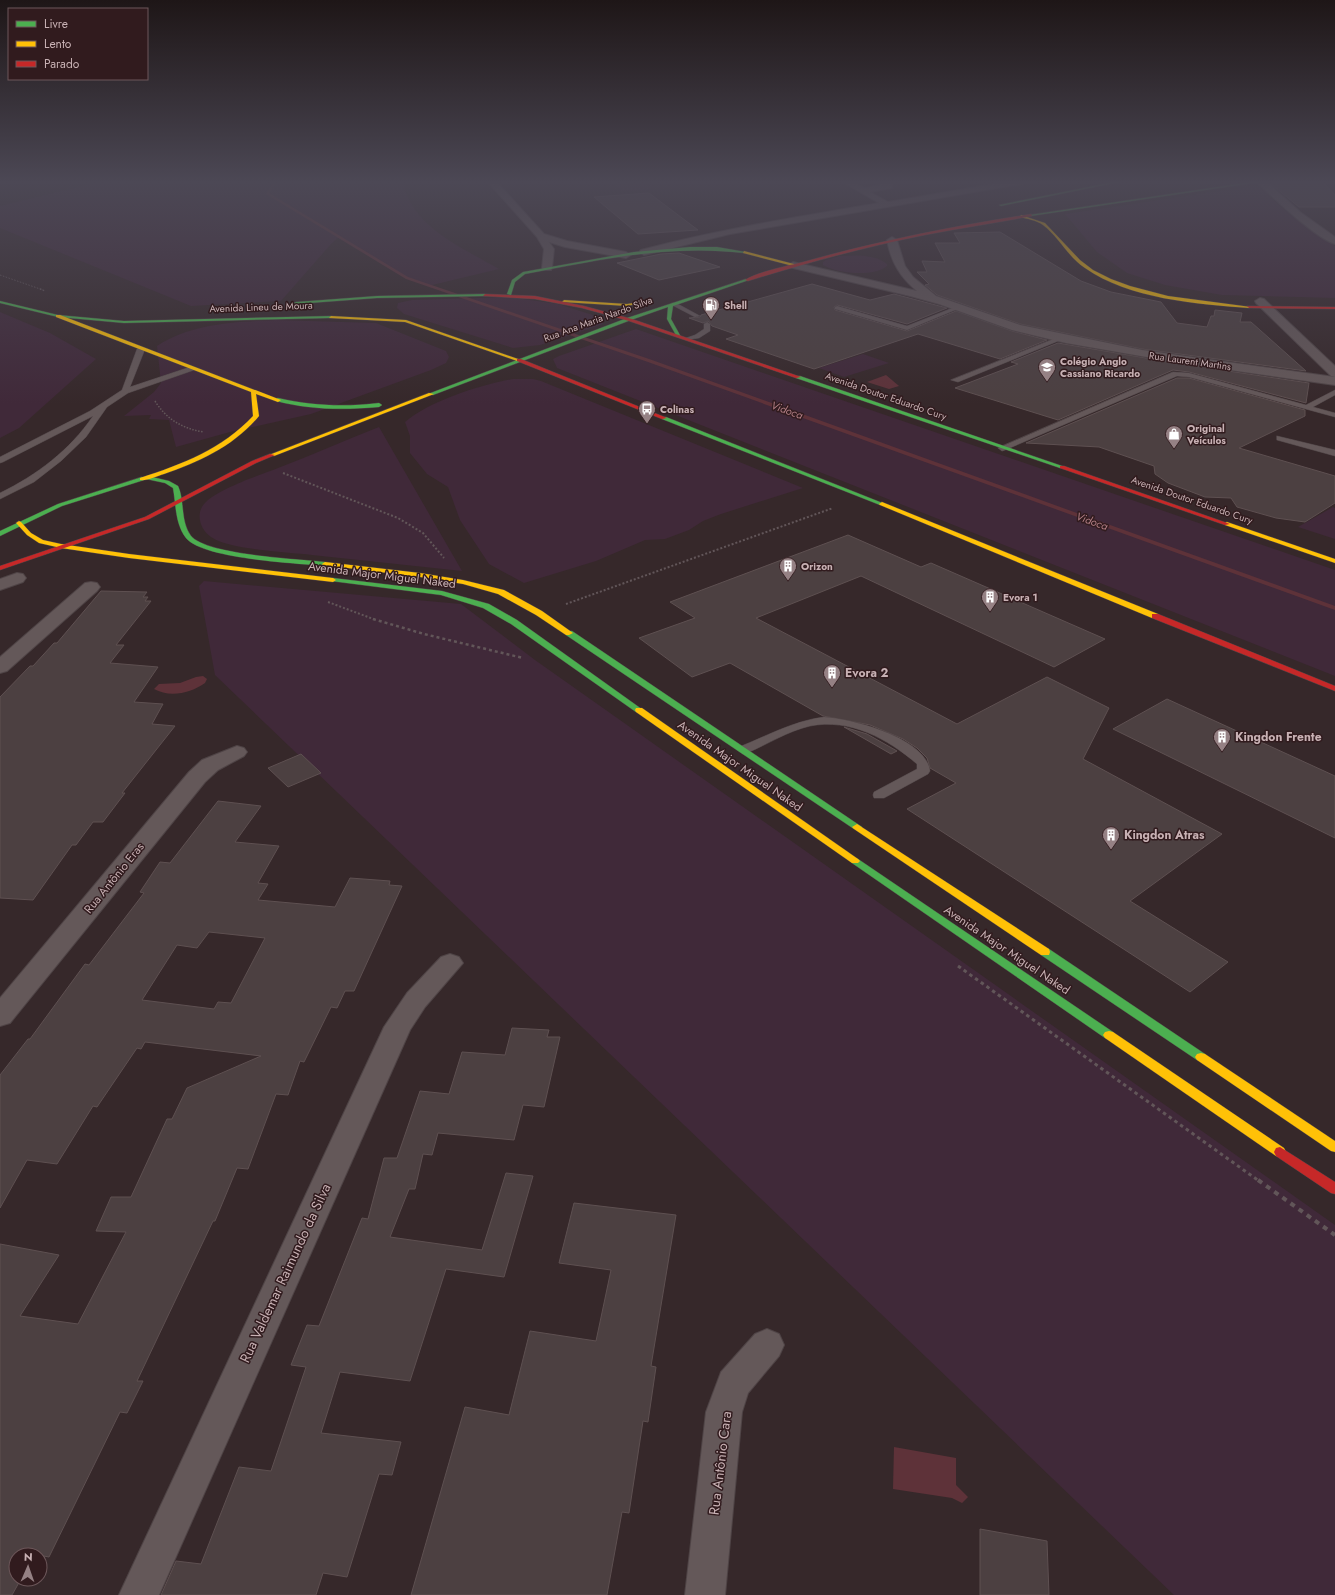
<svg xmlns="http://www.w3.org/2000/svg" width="1335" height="1595" font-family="Jost,sans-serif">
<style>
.green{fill:#402939}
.water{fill:#5e3239}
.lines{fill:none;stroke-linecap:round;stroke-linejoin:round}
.stream{fill:#5e3239;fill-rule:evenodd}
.building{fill:#4c4041;stroke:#5e5051;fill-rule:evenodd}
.lane-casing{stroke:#4f4446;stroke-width:1}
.street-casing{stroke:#4f4446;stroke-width:2}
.fast-casing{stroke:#4f4446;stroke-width:1}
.slow-casing{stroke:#4f4446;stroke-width:1}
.jam-casing{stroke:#4f4446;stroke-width:1}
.path-far5{stroke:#625659;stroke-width:1;stroke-dasharray:1.5 1.5;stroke-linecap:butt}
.path-far4{stroke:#625659;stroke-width:1.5;stroke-dasharray:1.5 1.5;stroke-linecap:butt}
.path-far3{stroke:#625659;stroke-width:2;stroke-dasharray:2 2;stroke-linecap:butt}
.path-far2{stroke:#625659;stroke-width:2.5;stroke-dasharray:3 3;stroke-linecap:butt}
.path-far1{stroke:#625659;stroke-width:3;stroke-dasharray:3.5 3.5;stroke-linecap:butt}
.path{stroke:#625659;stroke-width:4;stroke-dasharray:5 5;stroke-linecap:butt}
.lane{fill:#645859;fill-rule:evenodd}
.street{fill:#645859;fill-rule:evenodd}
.fast{fill:#4caf50;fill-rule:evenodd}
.slow{fill:#ffc107;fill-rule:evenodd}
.jam{fill:#c62828;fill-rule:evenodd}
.labels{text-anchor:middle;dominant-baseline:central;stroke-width:3;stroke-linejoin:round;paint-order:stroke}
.far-poi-label{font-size:10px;font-weight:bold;fill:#c8b1b4;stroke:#311b1e;text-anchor:start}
.far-street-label{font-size:10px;fill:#c8b1b4;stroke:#311b1e}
.far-water-label{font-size:11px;font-style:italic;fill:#b58087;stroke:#311b1e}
.street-label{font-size:12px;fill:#c8b1b4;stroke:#311b1e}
.poi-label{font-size:12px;font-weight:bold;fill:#c8b1b4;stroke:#311b1e;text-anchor:start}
.near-street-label{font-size:14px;fill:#c8b1b4;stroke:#311b1e}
</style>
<rect width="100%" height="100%" fill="#36282a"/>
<g class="green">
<path d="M108,180H403C409,226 463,248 499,269L428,286L407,278L339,237L331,244L281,301L191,306L0,228V206Z"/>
<path d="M640,180L652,189L623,191L610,181Z"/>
<path d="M1260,185C1279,210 1310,228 1335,246V298L1222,295L1165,285L1127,273L1097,252L1065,214Z"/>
<path d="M840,256C855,255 875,254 887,264V266C874,277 838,274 823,265V262L826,260Z"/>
<path d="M509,297L558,304L599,317L603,324L540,345L513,348L404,314L397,308L398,303L412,300Z"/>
<path d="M0,312L50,333L96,359L19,428L0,438Z"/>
<path d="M276,320L376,323L446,351L449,357L446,363L431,370L311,414L230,432L176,447L169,420L149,419L151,415L124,416L154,392L161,383L157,346C192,323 235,322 276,320Z"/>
<path d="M636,329L1335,570V676L557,368L553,359L559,356Z"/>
<path d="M863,354L889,363L844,377L819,368Z"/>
<path d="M513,379H533L541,381L803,488L721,514L703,521L689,530L665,539L645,540L596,561L524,583L489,564L460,520L448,487L427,474L410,453V436L405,422C430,401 480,385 513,379Z"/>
<path d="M379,427L462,571C412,566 362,560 312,555C287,552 230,550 211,537C200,530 195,513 205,503C218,489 260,475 278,468C312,455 346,440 379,427Z"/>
<path d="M1333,507L1335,508V539L1298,527Z"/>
<path d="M204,581L461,604L535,660L1335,1225V1595H1174L215,675L199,586Z"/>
</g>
<g class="water">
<path d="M886,375L899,386L889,389L867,382Z"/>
<path d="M203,676L207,679L205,683C191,693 170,698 154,689L159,684L180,683L196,677Z"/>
<path d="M894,1447L956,1458V1485L968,1497L962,1503L952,1498L893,1489Z"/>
</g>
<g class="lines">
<path class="stream" d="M275,180H278L269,193L408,277L652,360L1335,606V610L648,362L406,279L266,194Z"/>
</g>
<g class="building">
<path d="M1278,180H1321L1335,195V207H1299L1271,184Z"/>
<path d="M649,193L698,230L638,234L594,197Z"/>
<path d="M1000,232L1081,281L1111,292L1161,302L1177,323L1207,327L1211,316H1214L1215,310L1242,313L1240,322H1251L1306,371L1142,349L1020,324L937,295L925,285L929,284L917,272H927L922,261L945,262L935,243H960L954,233Z"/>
<path d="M679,253L720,267L659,280L617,263L661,254Z"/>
<path d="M812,284L870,300L894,294L947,308L907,324L837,305L834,307L835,310L907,331L956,311L1012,331L1047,340L1000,359L918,334L814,369L726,339L738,335L712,326L708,321L703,323L689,318L700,317L701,315Z"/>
<path d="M1058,343L1181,364L1309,383L1306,403L1189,372L1173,370L1058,420L955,388L1018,364L1011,362Z"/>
<path d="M1177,378H1189L1305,410V416L1239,448L1335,476V503L1305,522L1276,518L1237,507L1231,498L1205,497L1168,483L1155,474L1154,466L1099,447L1026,443Z"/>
<path d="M848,535L921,567L931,563L1105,639L1054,667L861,576L756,618L957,724L1047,677L1109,708L1083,759L1222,834L1130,901L1228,962L1190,992L907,809L956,783L930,768L927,758L917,748L903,739L870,725L823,716L730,663L692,677L639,638L695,618L670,602Z"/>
<path d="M101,591L147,592L143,597H148L145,601H151L116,645H124L110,663L158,667L134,702L163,704L152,724L175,726L122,793H125L103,822H93L76,845H72L33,900L0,898V697L30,666H33L54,643H57Z"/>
<path d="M1167,699L1335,776V838L1113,729Z"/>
<path d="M844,727L867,734L897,751L891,754Z"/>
<path d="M301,754L321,773L288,787L268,768Z"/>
<path d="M218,801L261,806L235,842L279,846L258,883L268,884L258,900L335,907L350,878L390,881L389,885L402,886L354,991H345L337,1008L331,1007L304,1062L300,1061L288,1095L276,1094L248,1169L237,1168L215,1221H213L137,1381H143L127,1413L120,1412L49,1557L33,1554L16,1555V1579H21L12,1595H0V1244L59,1255L20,1316L78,1324L126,1232L96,1231L111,1197H131L167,1119H172L187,1088L261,1056L145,1042L141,1049L137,1048L97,1107L93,1106L57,1164L27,1160L0,1208V1075L28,1039H30L85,964L89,965L144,893L140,892L160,862L170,863ZM209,932L265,938L231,1003L218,1002L214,1009L142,1000L177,945L197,948Z"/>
<path d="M512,1028L549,1030L547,1037H560L544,1107L523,1105L514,1140L438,1133L432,1155L423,1154L415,1189H409L390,1237L482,1250L506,1173L533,1176L504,1277L446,1269L410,1381L340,1372L321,1433L401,1442L392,1475L379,1474L347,1577L323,1573L316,1595H161L176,1561L201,1564L239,1467L271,1471L306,1367L291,1365L307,1325L319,1326L362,1218L368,1219L384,1158H397L420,1091L449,1094L462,1052L505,1055Z"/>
<path d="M574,1203L676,1215L651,1366L656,1367L648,1422L643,1421L629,1513L622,1512L607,1595H411L465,1407L509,1415L530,1331L596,1341L611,1270L559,1263Z"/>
<path d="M980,1529L1047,1541L1049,1595H980Z"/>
</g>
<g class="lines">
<g class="lane-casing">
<g id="lane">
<path d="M672,303H676L700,316L695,317L672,305Z"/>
<path d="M837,306L907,326L955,307L960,308L907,330L835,309V307Z"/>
<path d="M707,322L710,324V331L699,338L686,340V338L695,335L704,329V324Z"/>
<path d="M1061,336L1063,337V339L958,382L951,380Z"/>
<path d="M141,347L145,349L130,387L190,367L197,369L128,393L107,407L86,437L61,461L34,482L0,499V493C37,475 70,450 93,416L3,462L0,463V457L90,411L122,390L137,349Z"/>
<path d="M1173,372L1189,373L1306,405L1335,390V395L1313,407L1335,413V417L1189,377L1177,376L1005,450L1002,451L998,448Z"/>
<path d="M1277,436L1335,450V456L1277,440Z"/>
<path d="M824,717C853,719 926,738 930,771L928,774L884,798H874L873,795L874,792L917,769V764C888,739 850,718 810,726C788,731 768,744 747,753L743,754L737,750L739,747C767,736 793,721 824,717Z"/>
</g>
</g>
<g class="street-casing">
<g id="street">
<path d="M486,180H495L544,234L567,241L626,252L631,255L626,258L565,247L549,242L554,249L552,268L551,270H543L542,268L544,249L537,237Z"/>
<path d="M839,180H849L864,188L880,185L870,180H882L892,184V188L870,192L888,202L1017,180H1037L1033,182L730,234L644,255L639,252L641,250C719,229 799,217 879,203Z"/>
<path d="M1259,180H1265L1300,212L1335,237V244C1317,239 1273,198 1259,184Z"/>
<path d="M892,237L897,240L905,266L913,277L936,296L1020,325L1142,350L1335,377V385L1181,363L1066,343L1012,330L939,304L910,296L789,267L788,265L793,262L917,291C900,277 891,262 887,240Z"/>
<path d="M1260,298L1264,299L1335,366V377L1331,376L1256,303L1255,301Z"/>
<path d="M17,573L23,574L26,578L23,582L0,590V579Z"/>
<path d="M91,582L97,583L100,587L97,591L7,671L0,673V657L85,583Z"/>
<path d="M237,746L244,748L247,752L244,756L218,770L205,782L10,1023L0,1026V998L189,772L202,760Z"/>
<path d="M450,954L459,957L463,963L425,1007L410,1030L159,1595H119L384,1027L407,993L441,957Z"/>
<path d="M767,1329L779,1334L784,1345L779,1356L748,1393L742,1412L725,1595H685L706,1412L721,1372L755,1334Z"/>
</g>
</g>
<g class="fast-casing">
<g id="fast">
<path d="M1123,180H1130L1001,206L999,205Z"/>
<path d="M1264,180H1274L1031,216L1029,215Z"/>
<path d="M690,247H717L746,252L744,253C667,244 600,260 525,274L515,282L511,295L507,294L512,280L523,272L634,252Z"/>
<path d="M746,279L749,280L673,306L671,319L681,337H677L667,319L668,307L631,320L433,395L428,394L627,318Z"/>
<path d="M485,294L487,296L377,298L296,304L294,303L296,302L377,296Z"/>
<path d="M0,301L58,315L124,321L331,316L333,317L331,318L124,323L58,317L0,303Z"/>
<path d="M796,376H800L1065,467L1060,468L796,378Z"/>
<path d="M278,398C312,406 345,407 379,403L382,405L379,407C344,410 310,410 276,401V399Z"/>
<path d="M662,417H666L885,504L880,505L662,419Z"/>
<path d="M148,476L169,481L178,486C185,501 180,521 191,536C207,555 298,559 325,562L328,564L325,566C296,563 203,559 186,538C175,524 176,504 173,488L165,483L146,479L145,478Z"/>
<path d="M142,477L144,478V480L62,506L0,536V531L58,504Z"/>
<path d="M333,578L442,591L489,604L517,620L643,710L642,712H636L511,624L483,608L441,595L331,581L330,580Z"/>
<path d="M566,631H572L862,827L860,829H854L566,635Z"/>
<path d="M855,858L858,859L1113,1032L1115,1035L1113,1038L1109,1039L1105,1038L852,863L850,861Z"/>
<path d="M1045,948L1049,949L1205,1054L1207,1057L1205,1060L1201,1061L1197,1060L1041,955L1040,952L1041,949Z"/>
</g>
</g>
<g class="slow-casing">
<g id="slow">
<path d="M1021,215L1045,223L1080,260L1093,270L1111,279L1130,286L1168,296L1251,307L1249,308C1197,304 1129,299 1085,268C1068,257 1059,237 1043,225C1036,220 1027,219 1020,217Z"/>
<path d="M744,251L794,264L795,265L793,266L743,253Z"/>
<path d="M564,300L627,304L651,300L653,301L627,306L562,302Z"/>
<path d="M56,315H60L281,400L278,402L256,394L259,416C234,446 199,462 164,474C157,476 147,481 140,480V478C183,464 222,449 253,416L251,392L56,317Z"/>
<path d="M331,316L406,320L521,360L517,361L405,322L329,318Z"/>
<path d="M429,393L434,394L274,456L269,455Z"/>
<path d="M882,502L1158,614L1159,616L1155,618H1152L880,505L879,504Z"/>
<path d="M19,521L21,522L31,533L43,540L61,544L129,554L333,578L336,580L333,582L129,558L61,548L39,543L27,535L17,524L16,523Z"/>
<path d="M1227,522L1335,559V563L1225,525V523Z"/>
<path d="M325,562L420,573L463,580L504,590L542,611L573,633L569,635H566L536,615L498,594L463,584L420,577L323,565L322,564Z"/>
<path d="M636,708H642L858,859L860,861L858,863H852L636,712L635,710Z"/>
<path d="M857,824L1049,949L1050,952L1049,955H1041L854,829L852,827Z"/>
<path d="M1109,1031L1113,1032L1284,1148L1286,1152L1284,1156L1280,1157L1276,1156L1105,1038L1103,1035L1105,1032Z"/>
<path d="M1201,1053L1205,1054L1335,1141V1152L1331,1151L1197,1060L1195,1057L1197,1054Z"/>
</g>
</g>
<g class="jam-casing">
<g id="jam">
<path d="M1031,214L1032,216C997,223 960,228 925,235C865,247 806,263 748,281L745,280C757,272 787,266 803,262C878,241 954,226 1031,214Z"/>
<path d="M485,294L535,296L584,306L632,319L801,377L796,378L629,321L582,308L535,299L483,296Z"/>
<path d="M1247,306L1335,307V309L1249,308Z"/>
<path d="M517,359H521L667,418L662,419L517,361Z"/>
<path d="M270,454L275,455L256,463L149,519L0,570V566L145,517L252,461Z"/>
<path d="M1060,466H1064L1230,524L1225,525L1060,468Z"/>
<path d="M1152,614H1158L1335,686V691L1152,618Z"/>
<path d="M1280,1147L1335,1182V1194L1331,1193L1276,1156L1274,1152L1276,1148Z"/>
</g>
</g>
<path class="path-far5" d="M0,275L43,290"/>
<g class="path-far4">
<path d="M40,289L45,291"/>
<path d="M155,401C166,419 183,429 204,432"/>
</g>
<g class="path-far3">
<path d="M283,473L398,518L423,533L444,558"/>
<path d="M328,602L376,620"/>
<path d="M566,604L833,508"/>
</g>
<path class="path-far2" d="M373,619L424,634L523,658"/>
<path class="path-far1" d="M958,966L1259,1181"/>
<path class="path" d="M1258,1180L1335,1235"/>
<use href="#lane" class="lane"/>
<use href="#street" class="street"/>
<use href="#fast" class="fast"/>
<use href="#slow" class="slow"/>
<use href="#jam" class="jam"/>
</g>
<linearGradient id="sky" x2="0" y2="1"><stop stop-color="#1e1617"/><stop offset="0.45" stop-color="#4c4855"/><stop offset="1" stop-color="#4c4855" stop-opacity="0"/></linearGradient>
<rect width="1335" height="404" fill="url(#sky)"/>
<defs>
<g id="fuel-pin" transform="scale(0.9)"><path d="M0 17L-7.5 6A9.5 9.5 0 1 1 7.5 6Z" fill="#958184" stroke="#311b1e"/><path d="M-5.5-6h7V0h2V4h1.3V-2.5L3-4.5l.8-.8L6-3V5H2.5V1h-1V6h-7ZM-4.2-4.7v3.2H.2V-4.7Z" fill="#fff"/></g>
<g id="school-pin" transform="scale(0.9)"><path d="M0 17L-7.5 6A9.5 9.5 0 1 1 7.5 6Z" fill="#958184" stroke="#311b1e"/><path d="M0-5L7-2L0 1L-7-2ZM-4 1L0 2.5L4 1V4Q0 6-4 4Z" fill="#fff"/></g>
<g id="bus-pin" transform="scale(0.9)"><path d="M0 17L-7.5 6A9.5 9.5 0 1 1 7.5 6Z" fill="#958184" stroke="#311b1e"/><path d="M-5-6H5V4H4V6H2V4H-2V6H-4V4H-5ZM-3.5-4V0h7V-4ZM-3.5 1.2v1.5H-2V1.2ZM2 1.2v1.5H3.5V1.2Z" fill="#fff"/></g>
<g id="shop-pin" transform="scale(0.9)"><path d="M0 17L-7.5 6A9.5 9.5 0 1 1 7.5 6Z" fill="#958184" stroke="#311b1e"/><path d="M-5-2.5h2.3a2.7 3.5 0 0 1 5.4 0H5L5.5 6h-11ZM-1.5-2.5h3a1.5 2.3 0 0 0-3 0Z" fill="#fff"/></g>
<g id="building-pin" transform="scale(0.9)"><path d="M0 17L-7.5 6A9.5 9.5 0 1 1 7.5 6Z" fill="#958184" stroke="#311b1e"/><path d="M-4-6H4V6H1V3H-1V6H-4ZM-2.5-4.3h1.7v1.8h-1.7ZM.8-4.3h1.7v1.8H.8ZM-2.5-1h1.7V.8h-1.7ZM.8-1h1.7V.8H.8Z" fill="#fff"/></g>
</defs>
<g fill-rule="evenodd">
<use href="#fuel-pin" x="711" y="305"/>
<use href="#school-pin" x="1047" y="367"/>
<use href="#bus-pin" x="647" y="409"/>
<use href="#shop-pin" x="1174" y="434"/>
<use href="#building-pin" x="788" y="566"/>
<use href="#building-pin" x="990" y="597"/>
<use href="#building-pin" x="832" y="673"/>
<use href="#building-pin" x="1222" y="737"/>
<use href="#building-pin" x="1111" y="835"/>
</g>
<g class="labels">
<g class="far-poi-label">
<text x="724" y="305">Shell</text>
<text x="1060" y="361">Colégio Anglo<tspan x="1060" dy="12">Cassiano Ricardo</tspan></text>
<text x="660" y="409">Colinas</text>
<text x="1187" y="428">Original<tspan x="1187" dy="12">Veículos</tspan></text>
<text x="801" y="566">Orizon</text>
<text x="1003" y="597">Evora 1</text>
</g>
<g class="far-street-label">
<text transform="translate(261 307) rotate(-2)">Avenida Lineu de Moura</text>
<text transform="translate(598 319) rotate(-20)">Rua Ana Maria Nardo Silva</text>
<text transform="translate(1190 361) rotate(8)">Rua Laurent Martins</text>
<text transform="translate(886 396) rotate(19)">Avenida Doutor Eduardo Cury</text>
<text transform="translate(1192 500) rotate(19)">Avenida Doutor Eduardo Cury</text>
</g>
<g class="far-water-label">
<text transform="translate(787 410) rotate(20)">Vidoca</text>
<text transform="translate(1092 521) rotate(20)">Vidoca</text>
</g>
<g class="street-label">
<text transform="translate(382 575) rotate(7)">Avenida Major Miguel Naked</text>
<text transform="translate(740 766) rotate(35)">Avenida Major Miguel Naked</text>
<text transform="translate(114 878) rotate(-51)">Rua Antônio Eras</text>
<text transform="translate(1007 950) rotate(34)">Avenida Major Miguel Naked</text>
</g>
<g class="poi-label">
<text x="845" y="673">Evora 2</text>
<text x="1235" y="737">Kingdon Frente</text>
<text x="1124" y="835">Kingdon Atras</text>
</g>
<g class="near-street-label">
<text transform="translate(285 1273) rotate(-65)">Rua Valdemar Raimundo da Silva</text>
<text transform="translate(720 1463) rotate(-83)">Rua Antônio Cara</text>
</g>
</g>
<rect x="8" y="8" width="140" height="72" fill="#311b1e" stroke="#6d575a"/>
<rect x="16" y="21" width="20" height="6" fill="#4caf50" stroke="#6d575a"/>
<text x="44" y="28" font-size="12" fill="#c8b1b4">Livre</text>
<rect x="16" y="41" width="20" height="6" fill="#ffc107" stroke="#6d575a"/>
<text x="44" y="48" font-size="12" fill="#c8b1b4">Lento</text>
<rect x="16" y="61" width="20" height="6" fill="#c62828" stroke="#6d575a"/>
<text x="44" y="68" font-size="12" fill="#c8b1b4">Parado</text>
<g transform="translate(28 1567) rotate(2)"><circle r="19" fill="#311b1e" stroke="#6d575a"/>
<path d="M0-3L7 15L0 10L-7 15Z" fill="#958184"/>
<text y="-6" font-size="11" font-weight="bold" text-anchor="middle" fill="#c8b1b4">N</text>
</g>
</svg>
